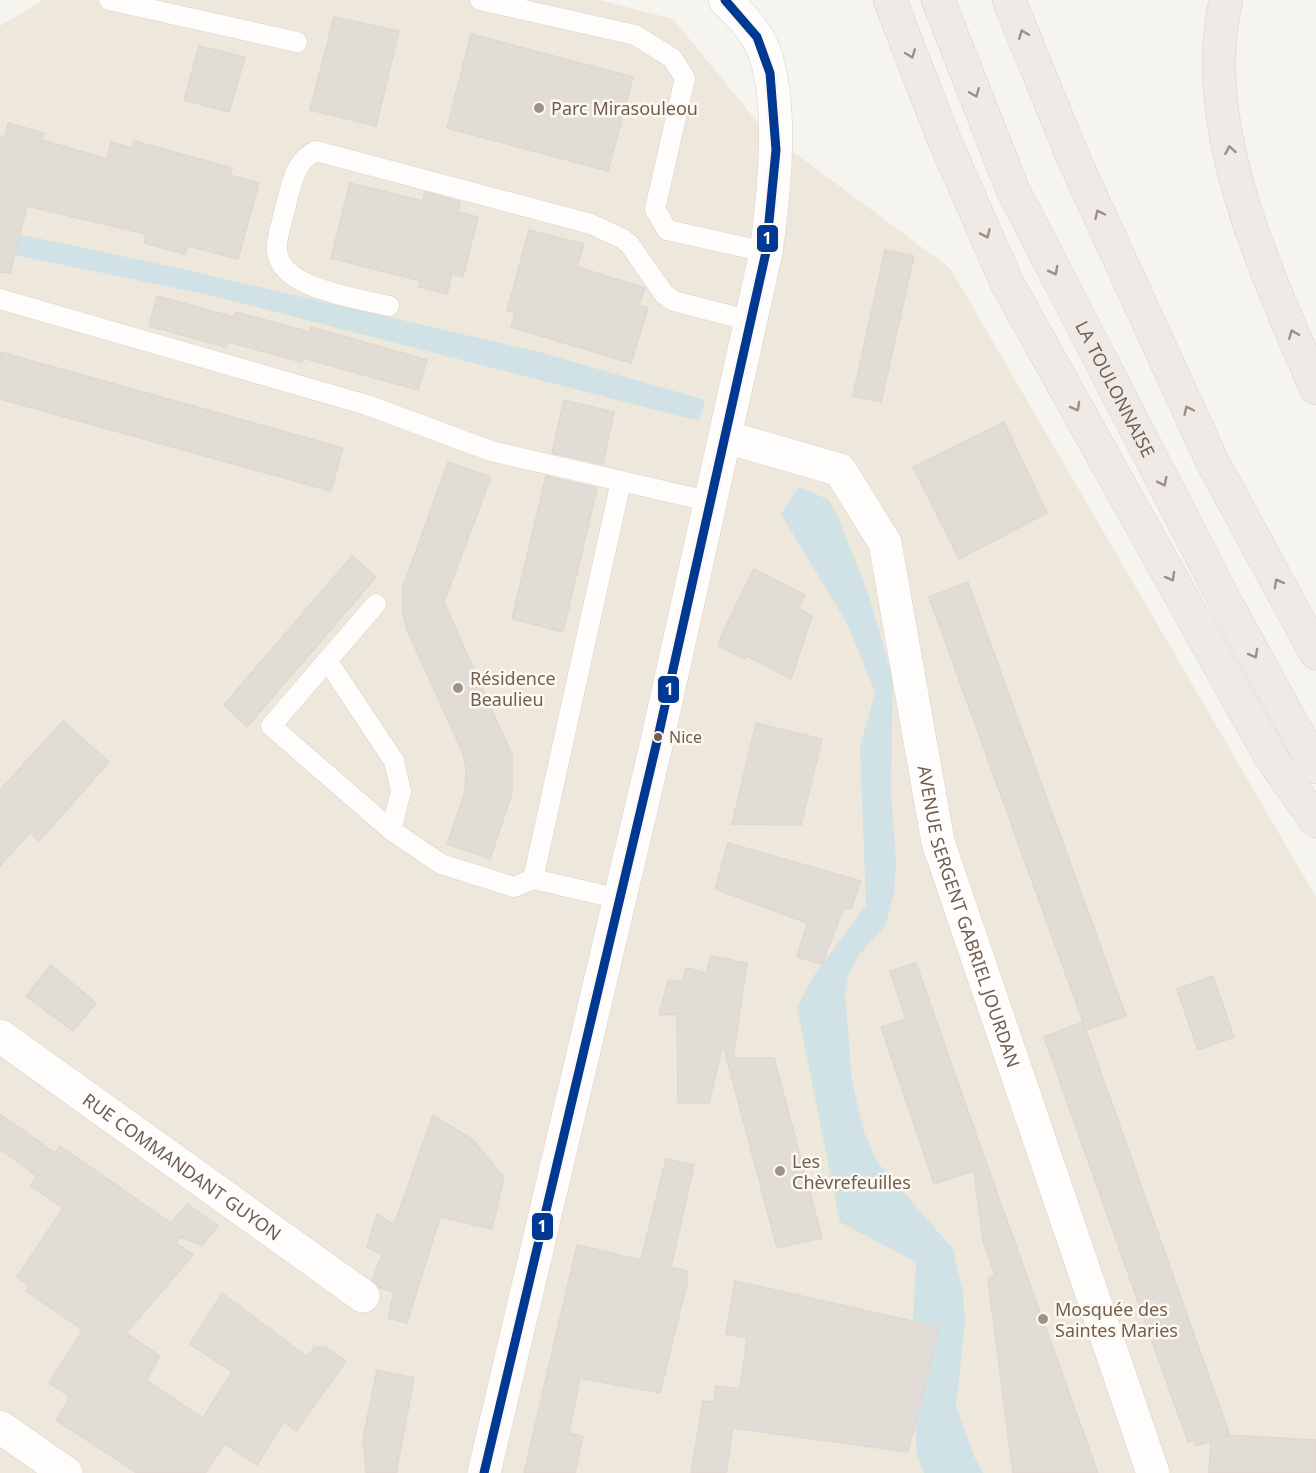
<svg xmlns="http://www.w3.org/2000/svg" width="1316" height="1473" font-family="'Noto Sans',sans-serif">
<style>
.residential{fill:#eee7dc}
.water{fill:#d0e2e5}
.building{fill:#e1dcd5;stroke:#ded8d0;stroke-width:1.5}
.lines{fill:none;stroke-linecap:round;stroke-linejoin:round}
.lane-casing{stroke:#d6d1cc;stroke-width:21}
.street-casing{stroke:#d6d1cc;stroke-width:34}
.secondary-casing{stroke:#d6d1cc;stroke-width:34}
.highway-casing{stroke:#d7d1cc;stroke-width:34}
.lane{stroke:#fefdfc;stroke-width:20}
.street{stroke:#fefdfc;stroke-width:33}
.secondary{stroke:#fefdfc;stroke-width:33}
.highway{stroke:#f0eae6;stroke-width:33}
.bus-1-casing{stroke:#fdf9f0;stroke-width:14}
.bus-1{stroke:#003893;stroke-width:9}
.oneway{stroke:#9d8f84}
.poi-dot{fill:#a09287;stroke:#fdf9f0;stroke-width:2}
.bus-dot{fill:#715e50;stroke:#fdf9f0;stroke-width:2}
.labels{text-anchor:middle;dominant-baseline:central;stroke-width:5;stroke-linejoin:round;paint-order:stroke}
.bus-label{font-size:16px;fill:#715e50;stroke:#fdf9f0;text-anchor:start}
.poi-label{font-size:18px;fill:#715e50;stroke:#fdf9f0;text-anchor:start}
.street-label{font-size:18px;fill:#715e50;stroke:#fdf9f0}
.line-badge{stroke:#fdf9f0;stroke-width:2}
.badge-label{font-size:16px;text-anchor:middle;font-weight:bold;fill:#fff}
</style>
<rect width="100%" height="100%" fill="#f6f4ee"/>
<path class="residential" d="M43,0H599L673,19L764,130L950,268L1316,897V1473H0V26Z"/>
<g class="water">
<path d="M0,230L178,268L539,352L705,400L699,421L209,295L0,252Z"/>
<path d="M799,487L829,500L839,519L870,599L893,679L891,792L896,862L894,893L885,926L858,956L849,973L845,992L852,1082L864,1132L877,1162L953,1249L963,1293L965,1322L956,1407L974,1456L983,1473H924C902,1433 929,1369 939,1327L913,1321L916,1262L840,1222L797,1007L815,974L866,905L860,748L875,692L848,625L781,514Z"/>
</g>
<g class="building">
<path d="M334,17L399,31L376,126L310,110Z"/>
<path d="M471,34L633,77L608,171L447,128Z"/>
<path d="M199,46L245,57L229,112L184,100Z"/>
<path d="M8,123L44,133L42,140L107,159L111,142L132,148L134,141L232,168L230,175L259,183L238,259L188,246L185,254L144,243L146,234L27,206L10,273L0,272V136L5,137Z"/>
<path d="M350,183L423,201L425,192L460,202L458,212L478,217L463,277L452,274L447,294L419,287L421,281L331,258Z"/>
<path d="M529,230L584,244L577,267L645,288L639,305L648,308L631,363L511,327L515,312L507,311Z"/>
<path d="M885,250L914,256L881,402L853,396Z"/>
<path d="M157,296L234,317L236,312L310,332L311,327L427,360L418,390L303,358L302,362L228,342L226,347L149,326Z"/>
<path d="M0,352L343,448L331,491L0,399Z"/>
<path d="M564,400L614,412L603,464L552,453Z"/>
<path d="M1004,422L1047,513L959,559L913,467Z"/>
<path d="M448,462L491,477L444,602L512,755V793L490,859L447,844L465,792L466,767L462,751L407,630L403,614V587Z"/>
<path d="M546,476L597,488L563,632L512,619Z"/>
<path d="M352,556L376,577L247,727L224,705Z"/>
<path d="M754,569L805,595L798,608L812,616L791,679L747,656L745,659L718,646L723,632Z"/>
<path d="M968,582L1126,1016L1086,1030L929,597Z"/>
<path d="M63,721L109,762L39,841L30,833L0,866V790Z"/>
<path d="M756,723L822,739L801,825L732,824Z"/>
<path d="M728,843L861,881L851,909L844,907L822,964L797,957L807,923L715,889Z"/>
<path d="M711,956L747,963L733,1058H774L822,1238L777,1248L723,1044L709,1103H678L677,1014L659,1015L668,980L682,982L686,968L706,973Z"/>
<path d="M916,963L983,1154L1098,1473H1013L988,1279L995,1275L983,1241L974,1171L934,1184L881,1027L906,1019L890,971Z"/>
<path d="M51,965L96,1003L73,1031L26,996Z"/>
<path d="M1213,976L1234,1037L1198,1050L1177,989Z"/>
<path d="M1083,1022L1229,1433L1225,1435L1316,1440V1473H1209L1211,1441L1196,1446L1194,1440L1188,1442L1044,1037Z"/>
<path d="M0,1114L55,1153L60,1146L171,1223L187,1204L218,1226L202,1245L180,1237L176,1243L193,1255L126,1333L160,1356L146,1380L203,1418L232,1372L190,1344L222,1293L307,1357L315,1347H325L346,1361L296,1431L284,1422L257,1465L225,1444L205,1473H137L56,1420L70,1397L49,1383L83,1330L26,1291L29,1285L17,1277L63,1208L31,1186L37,1176L0,1149Z"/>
<path d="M433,1115L473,1140L504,1178L492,1229L440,1217L407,1323L388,1318L394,1292L380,1288L372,1280L382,1255L367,1247L377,1214L394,1225Z"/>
<path d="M666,1159L694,1165L671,1267L687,1271V1283L660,1393L580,1378L569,1433L583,1436L575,1473H524L577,1245L641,1260Z"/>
<path d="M735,1281L939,1327L908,1452L733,1428L726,1473H691L703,1401L714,1402L716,1386L740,1389L747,1338L726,1334Z"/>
<path d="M377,1370L414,1378L396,1473H366L363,1439Z"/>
</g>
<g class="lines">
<g class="lane-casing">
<g id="lane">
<path d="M109,0L297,42"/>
<path d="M480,0L635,35L672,58L685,78L655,209L667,230L766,252"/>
<path d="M0,299L367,405L491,451L621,481"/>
<path d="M389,306C358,298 273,289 277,245C278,232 283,218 286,205C292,183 294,162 316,151L591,224L623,239L630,245L664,294L674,301L751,321"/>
<path d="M376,604L271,726L391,830L441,864L514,887L533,879L621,481L712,502"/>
<path d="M327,660L394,761L401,791L391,830"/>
<path d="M533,879L620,899"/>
</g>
</g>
<g class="street-casing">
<g id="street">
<path id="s1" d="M726,437L840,470L885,543L938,842L1153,1473"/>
<path id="s2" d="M0,1036L363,1296"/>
<path d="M0,1427L66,1473"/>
</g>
</g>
<g class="secondary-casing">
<path id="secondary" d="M484,1473L658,737L766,252C774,195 784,105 764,51C757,32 739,13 725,0"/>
</g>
<g class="highway-casing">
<g id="highway">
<path d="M890,0L943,137L1007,283L1269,754L1316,821"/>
<path id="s3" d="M938,0L1013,190L1229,609L1316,767"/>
<path d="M1009,0L1072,155L1212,461L1316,653"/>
<path d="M1226,0C1196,126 1267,273 1316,388"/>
</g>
</g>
<use href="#lane" class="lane"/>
<use href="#street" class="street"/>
<use href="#secondary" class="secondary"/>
<use href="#highway" class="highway"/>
<g class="bus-1-casing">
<path id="bus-1" d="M484,1473L658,737L766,252L776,150L770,73L757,37L725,0"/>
</g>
<use href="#bus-1" class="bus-1"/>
</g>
<defs><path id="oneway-chevron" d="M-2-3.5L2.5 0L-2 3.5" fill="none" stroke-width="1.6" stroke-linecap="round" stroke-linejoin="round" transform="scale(1.5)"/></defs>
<g class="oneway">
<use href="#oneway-chevron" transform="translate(1023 34) rotate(-112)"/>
<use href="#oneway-chevron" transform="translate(911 54) rotate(69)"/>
<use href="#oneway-chevron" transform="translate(975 93) rotate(68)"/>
<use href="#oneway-chevron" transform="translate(1230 150) rotate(-100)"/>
<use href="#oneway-chevron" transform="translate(1099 214) rotate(-115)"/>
<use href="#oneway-chevron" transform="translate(986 234) rotate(66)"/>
<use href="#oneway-chevron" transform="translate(1054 271) rotate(63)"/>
<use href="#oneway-chevron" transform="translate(1293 334) rotate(-112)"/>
<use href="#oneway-chevron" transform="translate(1076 407) rotate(61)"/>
<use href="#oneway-chevron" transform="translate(1188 410) rotate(-115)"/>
<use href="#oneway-chevron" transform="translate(1163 482) rotate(63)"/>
<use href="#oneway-chevron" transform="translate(1171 577) rotate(61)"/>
<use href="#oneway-chevron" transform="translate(1278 583) rotate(-119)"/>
<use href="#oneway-chevron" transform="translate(1254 654) rotate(61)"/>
</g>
<g class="poi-dot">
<circle cx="539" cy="108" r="6"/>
<circle cx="458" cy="688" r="6"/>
<circle cx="780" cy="1171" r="6"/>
<circle cx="1043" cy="1319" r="6"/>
</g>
<circle class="bus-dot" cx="658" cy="737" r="5"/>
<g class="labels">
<g class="bus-label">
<text x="669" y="737">Nice</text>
</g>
<g class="poi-label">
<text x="551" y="108">Parc Mirasouleou</text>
<text x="470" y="678">Résidence<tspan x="470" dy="21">Beaulieu</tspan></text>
<text x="792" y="1161">Les<tspan x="792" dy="21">Chèvrefeuilles</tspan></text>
<text x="1055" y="1309">Mosquée des<tspan x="1055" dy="21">Saintes Maries</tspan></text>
</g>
<g class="street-label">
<text stroke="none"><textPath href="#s3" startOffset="428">LA TOULONNAISE</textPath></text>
<text stroke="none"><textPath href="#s1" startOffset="588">AVENUE SERGENT GABRIEL JOURDAN</textPath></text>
<text stroke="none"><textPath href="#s2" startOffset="224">RUE COMMANDANT GUYON</textPath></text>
</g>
</g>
<g class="line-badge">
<rect x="756" y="224" width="23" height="29" rx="6" fill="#003893"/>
<rect x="657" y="675" width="23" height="29" rx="6" fill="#003893"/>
<rect x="531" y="1212" width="23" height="29" rx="6" fill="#003893"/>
</g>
<g class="badge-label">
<text x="767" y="244">1</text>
<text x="669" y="695">1</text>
<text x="542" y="1232">1</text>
</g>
</svg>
